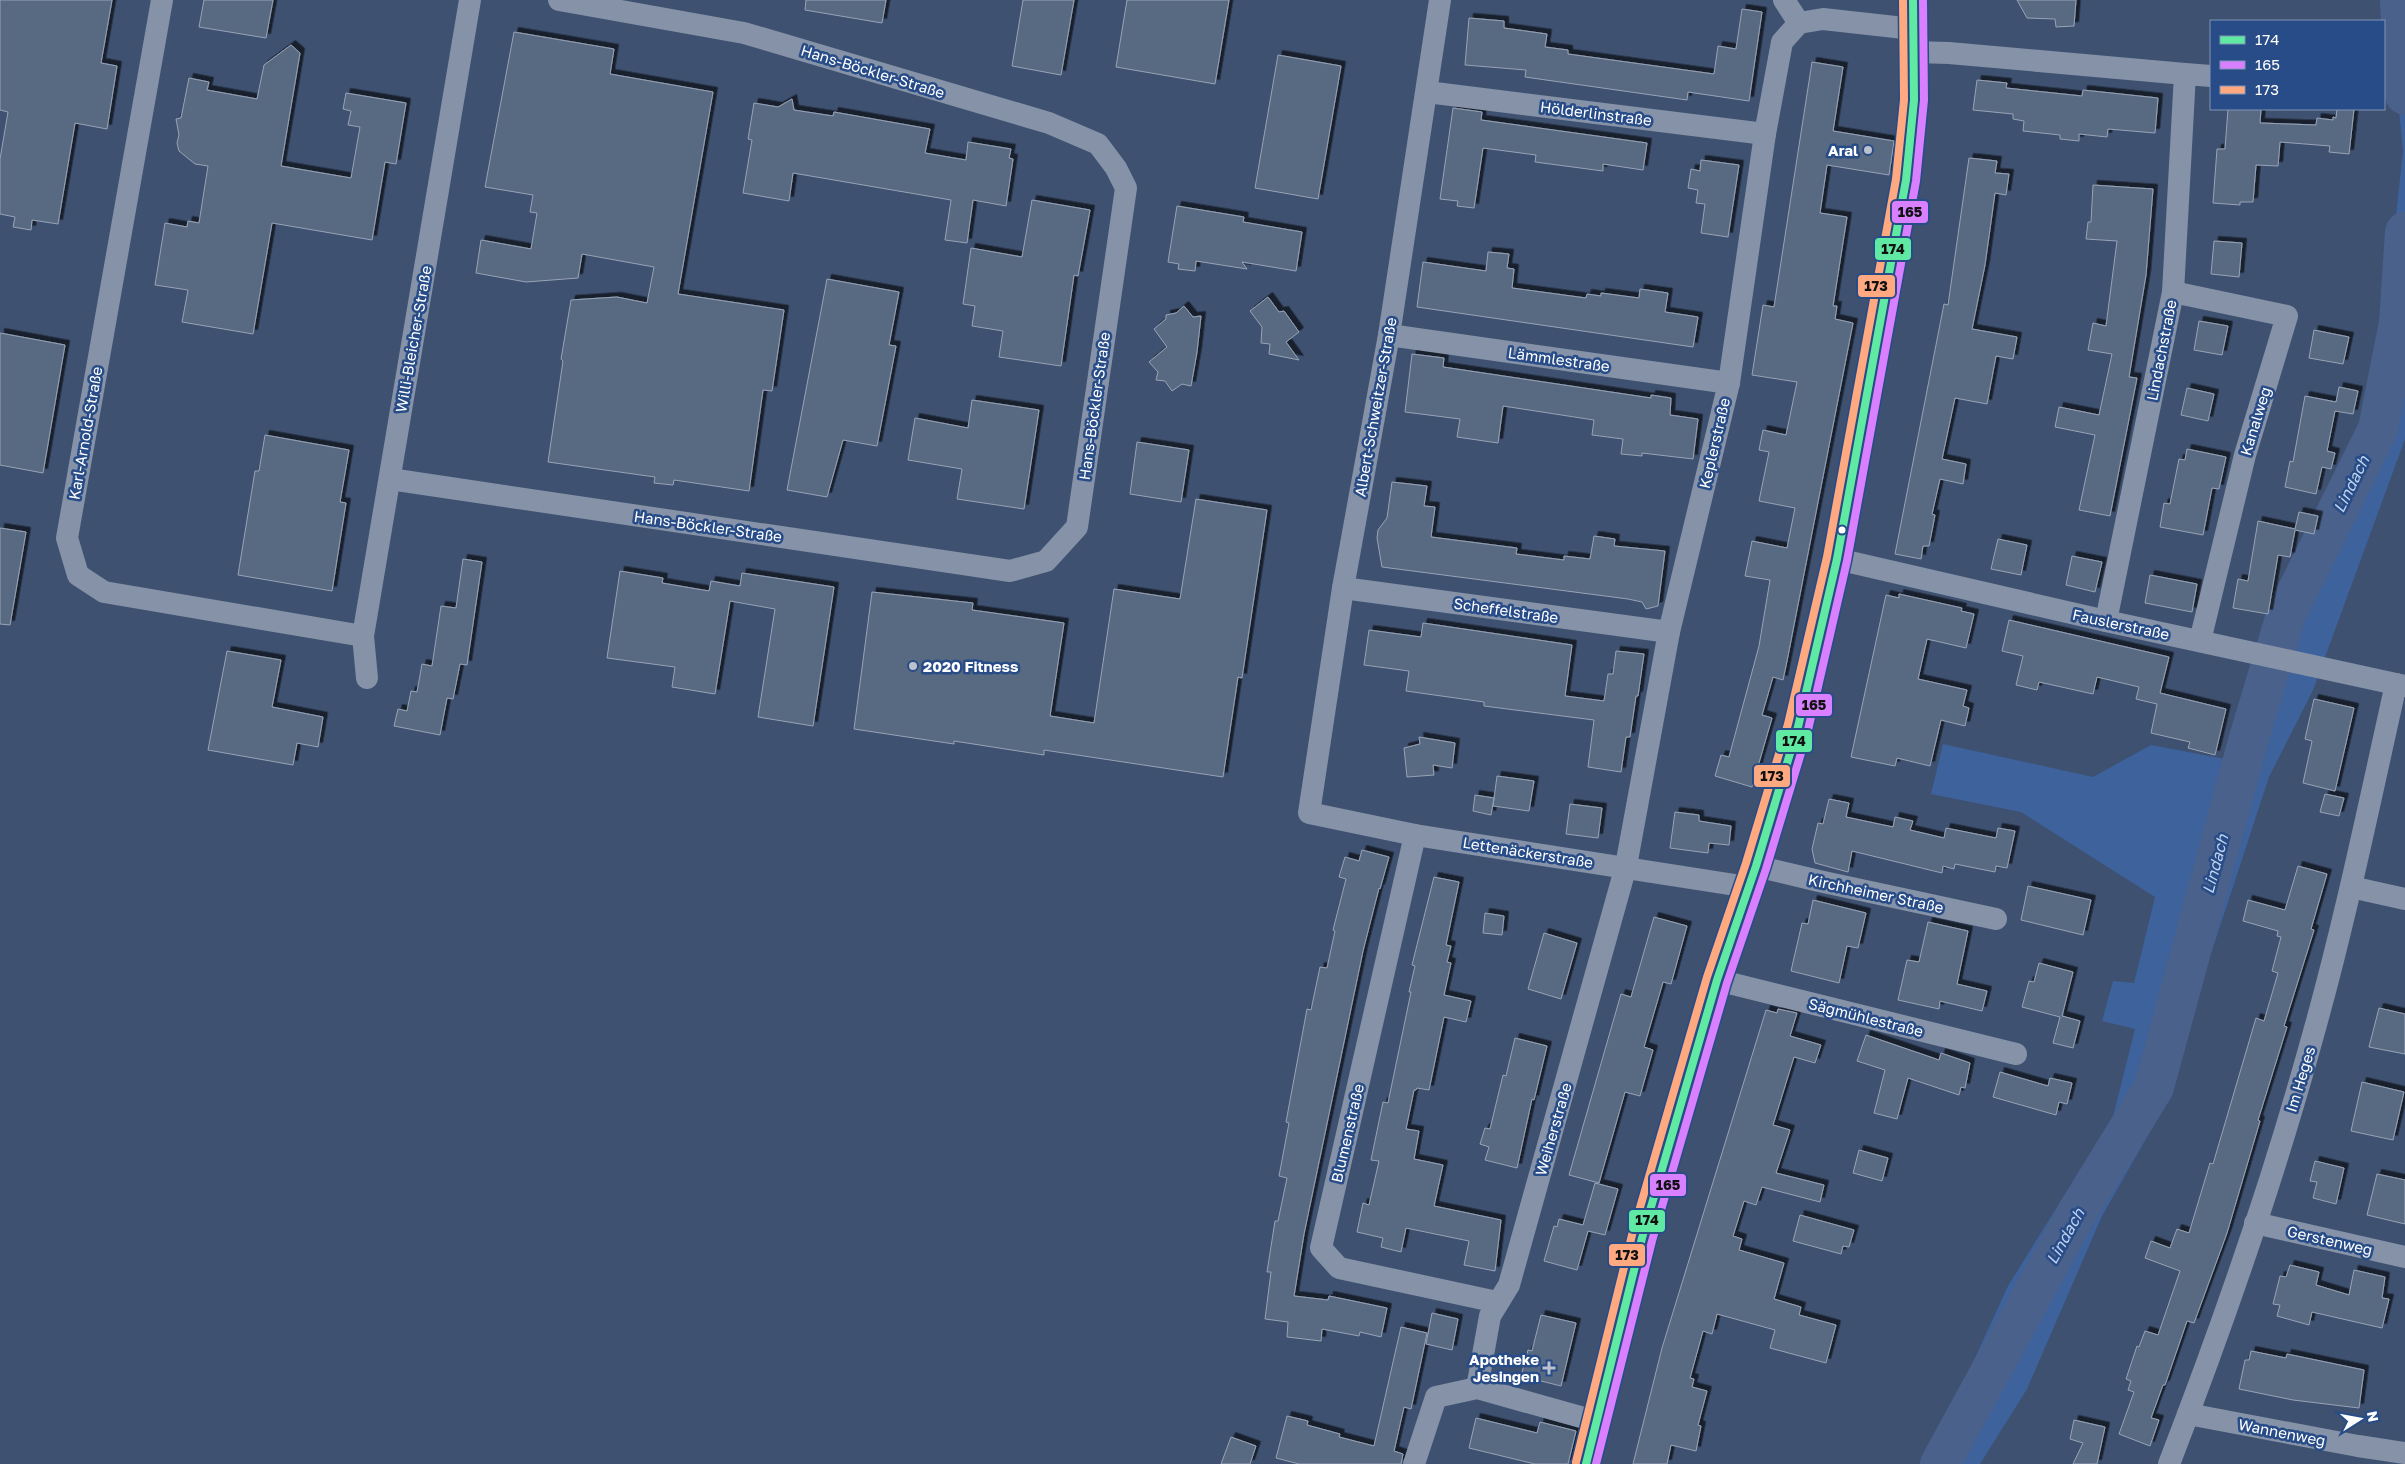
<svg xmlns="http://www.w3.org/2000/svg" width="2405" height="1464" font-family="'Golos Text',sans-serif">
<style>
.green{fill:#3d629c}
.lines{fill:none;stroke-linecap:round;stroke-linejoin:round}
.river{stroke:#4a618b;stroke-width:40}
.building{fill:#596982;stroke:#98a3b5;filter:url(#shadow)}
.street{stroke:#8592a7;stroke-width:22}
.secondary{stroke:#7f8da3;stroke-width:28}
.bus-1-casing{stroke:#284c87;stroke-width:11}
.bus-2-casing{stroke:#284c87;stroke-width:11}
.bus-3-casing{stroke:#284c87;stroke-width:11}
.bus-1{stroke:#60e9a3;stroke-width:8}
.bus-2{stroke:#d880ff;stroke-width:8}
.bus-3{stroke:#ffa980;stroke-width:8}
.poi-dot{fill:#bbc2cd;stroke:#284c87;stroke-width:2}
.bus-dot{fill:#fff;stroke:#284c87;stroke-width:2}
.labels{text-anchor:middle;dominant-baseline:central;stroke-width:5;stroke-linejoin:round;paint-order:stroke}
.street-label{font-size:15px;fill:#fff;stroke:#284c87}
.poi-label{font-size:15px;font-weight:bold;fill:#fff;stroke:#284c87;text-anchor:end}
.water-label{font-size:16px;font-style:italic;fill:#c0d3ef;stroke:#284c87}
.line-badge{stroke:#284c87;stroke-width:2}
.pale-badge-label{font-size:14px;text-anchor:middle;font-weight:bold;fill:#111}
</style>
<defs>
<filter id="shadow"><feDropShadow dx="4.5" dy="-4.5" stdDeviation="0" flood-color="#0009"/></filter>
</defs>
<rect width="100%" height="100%" fill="#3e5171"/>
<path class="green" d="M2388,0H2405V439L2313,690L2269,777L2202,981L2163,1109L2102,1216L2027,1389L1980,1464H1924L1930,1456L2008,1286L2113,1117L2135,1029L2102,1021L2113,981L2134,983L2155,897L2021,812L1931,794L1943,744L2093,777L2151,745L2230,760L2271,628L2319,536L2369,425L2378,383L2403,151Z"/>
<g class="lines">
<g class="river">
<path d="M2400,0L2405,95"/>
<path d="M1940,1464L2077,1213L2154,1087L2249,738L2287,612L2378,429L2399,323L2405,232"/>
</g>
</g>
<g class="building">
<path d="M0,0H112L101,63L117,66L107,129L75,123L58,224L32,220L31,230L13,227L15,217L0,214V159L8,112L0,110Z"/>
<path d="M204,0H273L266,38L199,27Z"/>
<path d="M806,0H886L882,23L805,10Z"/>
<path d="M1023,0H1074L1061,75L1012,66Z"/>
<path d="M1127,0H1229L1215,84L1116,67Z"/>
<path d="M2017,0H2076L2074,26L2056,27L2055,19L2027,18Z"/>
<path d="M1742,9L1762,12L1749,101L1688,92L1687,100L1525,77L1526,70L1465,65L1469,18L1504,21V28L1547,34L1545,47L1568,50V54L1714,74L1718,46L1736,49Z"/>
<path d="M514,32L614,49L610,74L713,92L678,294L784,310L772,391L763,390L749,491L674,480L673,485L654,483L655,477L548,462L563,361L561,359L571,300L617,297L647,303L654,267L582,254L578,278L526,282L476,273L481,240L531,249L537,213L530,212L533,195L485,187Z"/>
<path d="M291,45L300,53L281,166L351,178L360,127L348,125L351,111L343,109L346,93L406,103L396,164L385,162L372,240L272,223L253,334L182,322L188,290L155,285L165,223L187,227L188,221L199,223L208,166L195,164L179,151L177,143L179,135L176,119L181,118L189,78L209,82L207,90L257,99L264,65Z"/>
<path d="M1278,55L1341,66L1318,199L1255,188Z"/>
<path d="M1812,62L1843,67L1833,131L1894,141L1889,175L1827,165L1820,213L1847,217L1833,306H1837L1835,319L1853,323L1787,661L1783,680L1773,677L1762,715L1772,718L1752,787L1715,776L1721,755L1729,757L1759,646L1770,580L1745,576L1752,541L1787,548L1795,508L1759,501L1769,452L1759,450L1763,430L1786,435L1797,382L1752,375L1763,305L1774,307Z"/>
<path d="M1977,80L2007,83L2006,88L2082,96L2083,90L2158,98L2155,133L2108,129L2107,137L2079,134V141L2060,139V135L2023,131L2024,121L2013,119V114L1973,110Z"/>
<path d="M792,99L794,110L833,116L834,112L930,129L925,153L966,160L968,142L1011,149L1009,158L1013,159L1006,206L973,200L967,243L945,240L951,200L793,173L789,201L743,193L752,140L748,139L754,103L778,107Z"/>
<path d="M1453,108L1482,112L1481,120L1647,143L1643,170L1603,164V171L1535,162L1536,155L1483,148L1474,208L1457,206L1458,201L1440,199Z"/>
<path d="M2228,109H2261L2260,123L2316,125L2317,118L2333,120V117L2336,118L2337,109H2354L2349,154L2329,152L2330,146L2280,142L2278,166L2256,165L2253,202H2240V205L2213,203L2217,149H2225Z"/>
<path d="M1969,158L1997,161L1995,173L2009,174L2006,195L1995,193L1985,265L1972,329L2017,337L2013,359L1996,356L1987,404L1955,398L1942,459L1966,464L1963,484L1940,479L1932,514L1935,515L1929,546H1923L1921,559L1895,554L1944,304L1948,305Z"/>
<path d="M1701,160L1739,165L1728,237L1701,233L1705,204L1696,203L1698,190L1688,188L1691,169L1700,171Z"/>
<path d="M2093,185L2153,189L2146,275L2129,377L2137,378L2110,516L2079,510L2095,435L2055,427L2059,407L2099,415L2112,354L2088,350L2093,323L2106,326L2117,241L2086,239L2088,222H2091Z"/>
<path d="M1032,200L1090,210L1078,276L1074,275L1061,366L999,357L1003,331L972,326L975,306L963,304L971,248L1022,257Z"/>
<path d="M1177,206L1244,217L1243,222L1302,232L1296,271L1242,262L1247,269L1196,261L1195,271L1178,269L1179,264L1168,262Z"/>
<path d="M2214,241L2242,243L2239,277L2211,274Z"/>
<path d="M1488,252L1509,254L1507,268L1514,269L1512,288L1586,298L1587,294L1601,296V293L1639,298L1640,289L1668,293L1665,312L1698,317L1693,347L1417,307L1423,262L1486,271Z"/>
<path d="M827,279L899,292L889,345L896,346L877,446L843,440L827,497L787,490Z"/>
<path d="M1268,297L1279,312L1284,311L1299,332L1286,342L1299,360L1269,354L1270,344L1261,343L1262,327L1250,311Z"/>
<path d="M1184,306L1193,317L1201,316L1197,352L1191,386L1182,384L1172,391L1165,381L1156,380L1158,372L1149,362L1167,347L1154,329L1166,319V315L1176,313Z"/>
<path d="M2199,321L2228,326L2222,355L2194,350Z"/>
<path d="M2314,330L2349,337L2343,364L2309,358Z"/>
<path d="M0,333L65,345L43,473L0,465Z"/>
<path d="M1412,354L1444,358L1443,367L1651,398V395L1671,398L1670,415L1698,419L1693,459L1642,453V456L1621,454L1623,439L1592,435L1594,420L1503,406L1498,443L1457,437L1460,419L1405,412Z"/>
<path d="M2339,387L2358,391L2353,414L2335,411L2327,451L2335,453L2331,469L2322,467L2316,494L2285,487L2290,461L2293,462L2305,396L2336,402Z"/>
<path d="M2187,388L2214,394L2208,421L2181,415Z"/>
<path d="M972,400L1039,410L1024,509L957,499L962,469L908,460L915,418L968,428Z"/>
<path d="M265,435L349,450L340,502L346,503L332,591L238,575L255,471H259Z"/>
<path d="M1137,442L1189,450L1181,502L1130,494Z"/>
<path d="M2187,449L2226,457L2219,489L2212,488L2203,535L2160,527L2164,503L2170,504L2179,459L2185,460Z"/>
<path d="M1392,482L1427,486L1424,506L1435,507L1431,537L1517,548L1516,554L1564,560V556L1590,559L1594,536L1615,539L1614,546L1665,551L1658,606L1646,609L1642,602L1628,599L1382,567L1377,538L1378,530L1387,518Z"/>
<path d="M1196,499L1267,510L1242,678L1238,677L1223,777L1044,750V755L954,741V744L854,729L872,592L973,603L972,610L1064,623L1050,716L1094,723L1114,589L1180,599Z"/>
<path d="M2299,512L2318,516L2314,534L2295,530L2290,557L2278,555L2268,614L2233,608L2238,579L2248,581L2258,521L2295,529Z"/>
<path d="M0,528L26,532L10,625L0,624Z"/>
<path d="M1998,539L2027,545L2021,575L1991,569Z"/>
<path d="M2072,556L2102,562L2095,592L2066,585Z"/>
<path d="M463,559L482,562L467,665L460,664L453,699L447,698L440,735L394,726L398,709L407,711L411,691L417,692L422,664L432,666L441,606L456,608Z"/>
<path d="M620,571L663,578L662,583L709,591L711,581L740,586L742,573L834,587L813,726L758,717L775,609L730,601L715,694L672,687L675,667L607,658Z"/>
<path d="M2150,575L2197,584L2192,612L2145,603Z"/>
<path d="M1899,594L1962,608L1961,611L1974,614L1966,648L1927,639L1918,679L1967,690L1963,706L1969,708L1965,726L1941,720L1930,766L1897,758L1895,766L1851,757L1886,595L1899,598Z"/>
<path d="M2009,620L2169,657L2160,693L2226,709L2215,755L2188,748L2190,742L2151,733L2157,704L2136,699L2139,687L2097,677L2093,694L2039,682L2037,690L2016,685L2023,656L2002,651Z"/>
<path d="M1423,623L1572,645L1565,696L1604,701L1608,674H1613L1616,651L1644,654L1638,696H1636L1630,737H1626L1621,772L1588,767L1594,720L1484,706V702L1406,691L1409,671L1364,665L1369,630L1421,637Z"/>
<path d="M227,651L281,660L272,707L323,717L318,747L297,743L293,765L208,750Z"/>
<path d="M2314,699L2354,708L2335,791L2303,783L2312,741L2305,739Z"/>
<path d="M1419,737L1455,743L1452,768L1433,765L1434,775L1407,777L1404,748L1420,744Z"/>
<path d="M1497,776L1534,781L1529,811L1493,806Z"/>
<path d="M2325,794L2344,798L2339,816L2320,812Z"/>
<path d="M1475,795L1494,798L1491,815L1473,811Z"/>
<path d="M1829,799L1849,803L1846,817L1893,827L1895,817L1913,821L1910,830L1944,838L1946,828L1996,838L1998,828L2015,831L2007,868L1996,866L1995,872L1955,864L1954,869L1943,866L1942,873L1852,851L1848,872L1815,863L1812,849L1818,823L1823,824Z"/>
<path d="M1570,804L1602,808L1598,838L1566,834Z"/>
<path d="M1675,812L1699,815V821L1731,826L1729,845L1709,843L1708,853L1670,848Z"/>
<path d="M1362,850L1389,857L1380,889L1379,888L1363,951L1304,1234L1294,1296L1328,1300L1329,1296L1387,1308L1381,1337L1360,1332L1359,1336L1322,1329L1321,1341L1287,1337L1288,1322L1265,1319L1271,1272H1267L1275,1221H1278L1287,1178L1279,1176L1289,1123L1286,1122L1307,1009L1311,1010L1320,967L1327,968L1335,931L1333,930L1346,879L1339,877L1345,857L1359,861Z"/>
<path d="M2298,866L2327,874L2311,929L2314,930L2284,1026L2287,1027L2258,1120L2260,1121L2227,1233L2194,1323L2187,1321L2165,1385H2163L2151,1418L2159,1420L2150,1446L2119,1434L2134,1392L2128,1390L2131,1381L2126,1379L2137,1346L2139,1347L2145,1331L2158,1335L2180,1271L2145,1258L2151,1241L2170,1248L2177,1229L2189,1233L2210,1163L2213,1164L2256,1018L2264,1021L2278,973L2272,971L2281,937L2277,936L2278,931L2243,921L2248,900L2285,910Z"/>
<path d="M1434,877L1459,882L1446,945L1451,946L1447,962L1451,963L1444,995L1471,1001L1466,1022L1444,1017L1429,1090L1417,1088L1416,1090H1414L1406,1129L1419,1131L1414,1159L1443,1165L1434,1206L1501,1220L1495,1271L1464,1265L1469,1241L1406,1228L1401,1252L1381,1247L1383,1238L1357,1232L1363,1203L1369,1205L1379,1161L1371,1160L1383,1102L1388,1103L1411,992H1409L1415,966L1412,965Z"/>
<path d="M2028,886L2091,900L2083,935L2021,920Z"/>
<path d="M1813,900L1866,913L1858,948L1847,946L1839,983L1791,971L1802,923L1808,924Z"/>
<path d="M1485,913L1504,916L1502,935L1483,933Z"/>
<path d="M1654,917L1687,926L1671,984L1663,982L1644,1047L1653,1050L1640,1096L1625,1092L1599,1183L1569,1175L1621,994L1631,997Z"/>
<path d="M1928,922L1968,931L1957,984L1987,991L1982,1011L1940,1001L1939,1009L1898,1000L1907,960L1919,962Z"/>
<path d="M1544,933L1577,943L1561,999L1528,989Z"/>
<path d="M2039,963L2073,972L2062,1016L2080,1021L2073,1048L2053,1043L2060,1017L2022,1007L2029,981L2034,982Z"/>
<path d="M2379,1008L2405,1014V1054L2369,1047Z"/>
<path d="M1778,1009L1797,1013L1790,1036L1821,1045L1815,1063L1794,1057L1773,1125L1790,1130L1776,1173L1824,1185L1820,1202L1762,1187L1756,1205L1744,1201L1733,1236L1742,1239L1739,1250L1784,1263L1774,1299L1801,1307L1799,1315L1836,1325L1826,1363L1770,1348L1775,1330L1717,1314L1712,1334L1703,1331L1690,1378L1694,1379L1692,1387L1707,1391L1698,1425L1701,1426L1696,1451L1671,1445L1667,1464H1633L1662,1348L1766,1010L1777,1013Z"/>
<path d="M1866,1035L1939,1060L1941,1053L1970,1063L1965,1088L1961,1087L1959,1095L1908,1078L1897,1119L1874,1113L1885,1070L1857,1061Z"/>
<path d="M1515,1038L1547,1046L1534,1100L1532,1099L1517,1168L1485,1160L1489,1147L1480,1144L1485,1128L1490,1129L1503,1075L1506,1076Z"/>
<path d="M2000,1072L2048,1086L2050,1078L2072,1083L2067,1104L2059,1102L2056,1115L1993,1097Z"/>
<path d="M2362,1082L2404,1092L2393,1140L2351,1131Z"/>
<path d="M1859,1150L1888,1158L1882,1181L1853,1173Z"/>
<path d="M2315,1161L2344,1168L2336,1204L2313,1198L2317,1182L2310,1181Z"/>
<path d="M2377,1174L2405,1180V1224L2367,1215Z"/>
<path d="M1595,1183L1618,1189L1605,1235L1588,1231L1577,1270L1544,1261L1554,1226L1557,1227L1559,1219L1583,1225Z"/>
<path d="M1800,1215L1854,1230L1849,1247L1843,1246L1841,1254L1793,1241Z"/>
<path d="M2290,1265L2319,1272L2316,1285L2349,1295L2354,1270L2385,1277L2382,1298L2389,1299L2382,1328L2312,1312L2309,1325L2277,1316L2280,1305L2273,1304L2280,1276L2286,1277Z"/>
<path d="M1432,1313L1458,1319L1452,1350L1426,1344Z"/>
<path d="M1541,1315L1576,1323L1561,1386L1521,1376L1528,1350L1532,1351Z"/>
<path d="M1401,1327L1427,1333L1411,1409L1404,1407L1394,1451L1403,1454L1401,1464H1299L1276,1458L1287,1416L1308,1421L1307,1425L1340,1434L1339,1437L1374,1446Z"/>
<path d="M2251,1351L2286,1358L2287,1354L2364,1370L2359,1408L2293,1400L2239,1389L2245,1360H2249Z"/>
<path d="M1476,1418L1537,1433L1540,1422L1576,1431L1568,1464H1535L1469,1448Z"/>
<path d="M2074,1420L2105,1427L2097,1464H2073L2083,1443L2070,1439Z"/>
<path d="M1231,1437L1256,1446L1250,1464H1221Z"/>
</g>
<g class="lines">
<g class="street">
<path d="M162,0L67,538L78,575L104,592L363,636"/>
<path d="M1440,0L1389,335L1343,588L1309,813L1415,835L1748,887"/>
<path d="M1784,0L1799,23"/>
<path d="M1914,52L1949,53L2185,74L2173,292L2106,621"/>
<path d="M2185,74L2211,76"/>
<path d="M1427,92L1765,134"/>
<path d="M2173,292L2287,316L2245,455L2200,641"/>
<path d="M1389,335L1729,383"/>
<path d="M390,479L1010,571L1046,561L1077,527L1126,188L1116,168L1098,144L1049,123L744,33L559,0"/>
<path d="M1837,559L2106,621L2405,686"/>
<path d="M1343,588L1669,632"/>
<path d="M367,678L363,636L470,0"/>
<path d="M1415,835L1321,1248L1339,1268L1497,1302"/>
<path d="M1756,866L1819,881L1996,919"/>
<path d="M2351,887L2405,899"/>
<path d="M1717,980L2016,1054"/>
<path d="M2255,1223L2405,1257"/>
<path d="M1477,1388L1595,1421"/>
<path d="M2188,1414L2358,1446L2405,1453"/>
<path d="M1414,1464L1436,1397L1477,1388L1490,1316L1509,1285L1626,866L1669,632L1729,383L1765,134L1782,42L1799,23L1823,19L1913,29"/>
<path d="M2169,1464C2222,1327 2271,1187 2310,1046C2344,927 2369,805 2396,684"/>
</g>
<path class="secondary" d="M1586,1464L1642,1238L1717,980L1756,866L1798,727L1837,559L1906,180L1914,100L1913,0"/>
<g class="bus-1-casing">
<path id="bus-1" d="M1586,1464L1642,1238L1717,980L1756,866L1798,727L1837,559L1906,180L1914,100L1913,0"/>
</g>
<g class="bus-2-casing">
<path id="bus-2" d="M1596,1464L1652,1241L1727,983L1766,869L1808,730L1847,561L1916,181L1924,100L1923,0"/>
</g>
<g class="bus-3-casing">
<path id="bus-3" d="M1576,1462L1632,1235L1707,977L1746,863L1788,724L1827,557L1896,179L1904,100L1903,0"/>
</g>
<use href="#bus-1" class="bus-1"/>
<use href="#bus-2" class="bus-2"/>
<use href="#bus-3" class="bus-3"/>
</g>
<g class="poi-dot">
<circle cx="1868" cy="150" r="5"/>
<circle cx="913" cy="666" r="5"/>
<path d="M1546.5 1360.5h5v5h5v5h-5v5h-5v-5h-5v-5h5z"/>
</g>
<circle class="bus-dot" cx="1842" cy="530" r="4.5"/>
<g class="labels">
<g class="street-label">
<text transform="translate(873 71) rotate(17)">Hans-Böckler-Straße</text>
<text transform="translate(1596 113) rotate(7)">Hölderlinstraße</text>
<text transform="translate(413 339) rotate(-80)">Willi-Bleicher-Straße</text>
<text transform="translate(2161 350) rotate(-79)">Lindachstraße</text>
<text transform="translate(1559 359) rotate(8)">Lämmlestraße</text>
<text transform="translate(1094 406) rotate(-82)">Hans-Böckler-Straße</text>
<text transform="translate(1375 407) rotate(-80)">Albert-Schweitzer-Straße</text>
<text transform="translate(2255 421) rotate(-73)">Kanalweg</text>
<text transform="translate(85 433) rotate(-80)">Karl-Arnold-Straße</text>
<text transform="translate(1714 443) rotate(-77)">Keplerstraße</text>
<text transform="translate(708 526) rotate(8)">Hans-Böckler-Straße</text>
<text transform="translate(1506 610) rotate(8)">Scheffelstraße</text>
<text transform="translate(2121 624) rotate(12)">Fauslerstraße</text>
<text transform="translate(1528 852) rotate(9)">Lettenäckerstraße</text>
<text transform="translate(1876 893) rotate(12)">Kirchheimer Straße</text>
<text transform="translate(1866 1017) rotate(14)">Sägmühlestraße</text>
<text transform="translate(2300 1079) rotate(-73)">Im Heges</text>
<text transform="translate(1553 1129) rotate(-74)">Weiherstraße</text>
<text transform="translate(1347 1133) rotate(-77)">Blumenstraße</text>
<text transform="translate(2330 1240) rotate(13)">Gerstenweg</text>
<text transform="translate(2282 1432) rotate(11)">Wannenweg</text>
</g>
<g class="poi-label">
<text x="1858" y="150">Aral</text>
<text x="923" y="666" text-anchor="start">2020 Fitness</text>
<text x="1539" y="1359">Apotheke<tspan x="1539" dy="17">Jesingen</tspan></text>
</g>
<g class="water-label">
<text transform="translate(2351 484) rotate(-64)">Lindach</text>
<text transform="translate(2215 864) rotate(-75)">Lindach</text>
<text transform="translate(2065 1236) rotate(-61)">Lindach</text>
</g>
</g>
<g class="line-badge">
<rect x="1891" y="200" width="38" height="24" rx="5" fill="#d880ff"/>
<rect x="1874" y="237" width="38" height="24" rx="5" fill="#60e9a3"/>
<rect x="1857" y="274" width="39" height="24" rx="5" fill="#ffa980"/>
<rect x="1795" y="693" width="38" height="24" rx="5" fill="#d880ff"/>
<rect x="1775" y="729" width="38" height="24" rx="5" fill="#60e9a3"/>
<rect x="1753" y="764" width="38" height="24" rx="5" fill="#ffa980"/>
<rect x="1649" y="1173" width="38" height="24" rx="5" fill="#d880ff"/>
<rect x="1628" y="1209" width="38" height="24" rx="5" fill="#60e9a3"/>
<rect x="1608" y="1243" width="38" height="24" rx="5" fill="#ffa980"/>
</g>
<g class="pale-badge-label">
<text x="1910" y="217">165</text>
<text x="1893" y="254">174</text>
<text x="1876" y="291">173</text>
<text x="1814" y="710">165</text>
<text x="1794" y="746">174</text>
<text x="1772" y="781">173</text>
<text x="1668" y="1190">165</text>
<text x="1647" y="1225">174</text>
<text x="1627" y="1260">173</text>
</g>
<rect x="2210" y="20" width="175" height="90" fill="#284c87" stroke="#7e94b7"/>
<rect x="2220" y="36" width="25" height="8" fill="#60e9a3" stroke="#7e94b7"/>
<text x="2255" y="45" font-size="15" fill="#ffffff">174</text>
<rect x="2220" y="61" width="25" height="8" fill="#d880ff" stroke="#7e94b7"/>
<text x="2255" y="70" font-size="15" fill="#ffffff">165</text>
<rect x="2220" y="86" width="25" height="8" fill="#ffa980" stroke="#7e94b7"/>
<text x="2255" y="95" font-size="15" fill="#ffffff">173</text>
<g transform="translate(2360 1419) rotate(79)" stroke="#284c87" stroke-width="4" paint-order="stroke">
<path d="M0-4L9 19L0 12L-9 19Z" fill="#ffffff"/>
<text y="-8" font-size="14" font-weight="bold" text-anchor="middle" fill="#ffffff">N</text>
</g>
</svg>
